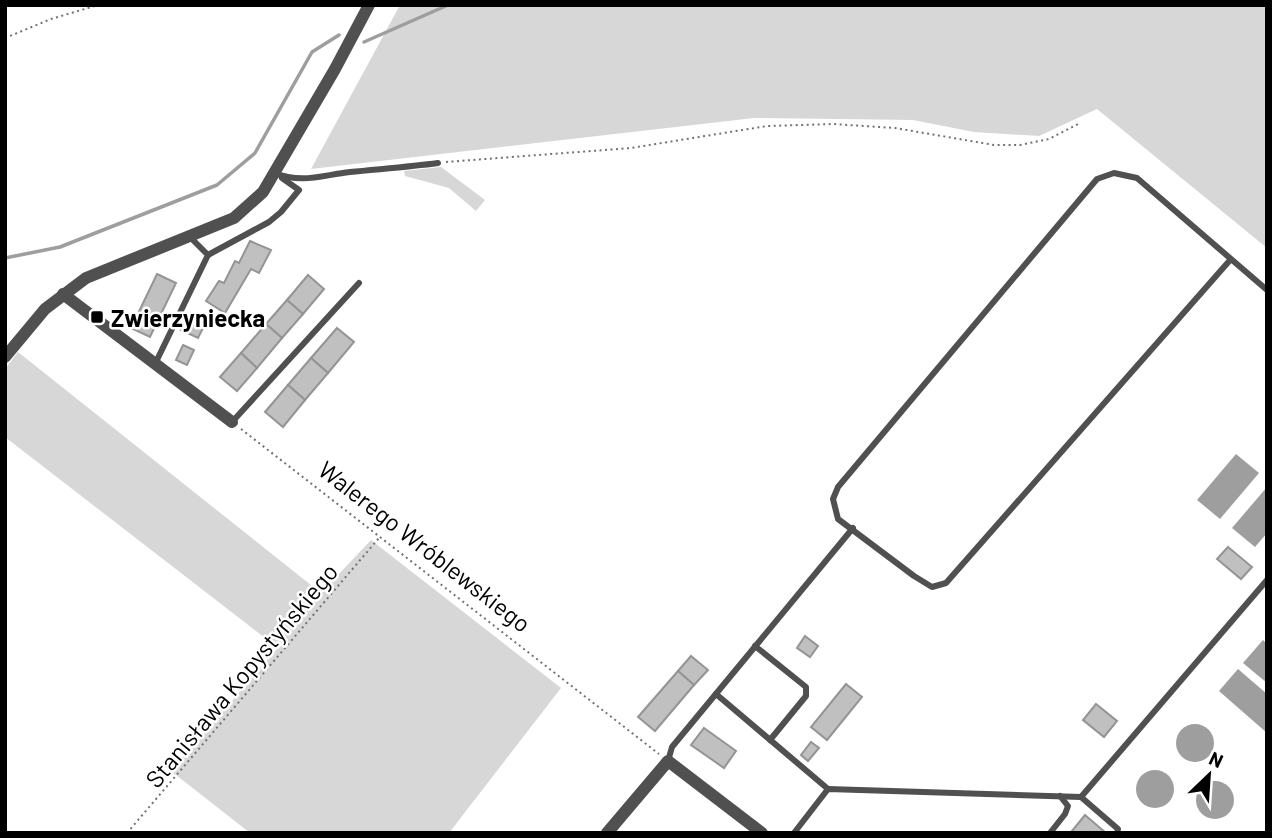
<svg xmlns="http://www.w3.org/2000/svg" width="1272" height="838" font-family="Barlow,sans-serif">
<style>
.green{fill:#d7d7d7}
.water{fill:#9e9e9e}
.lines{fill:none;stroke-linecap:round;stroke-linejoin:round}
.stream{stroke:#9e9e9e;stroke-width:3.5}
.building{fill:#c0c0c0;stroke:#949494;stroke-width:2}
.path{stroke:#727272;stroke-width:2;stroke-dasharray:2 3.5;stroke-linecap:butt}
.service{stroke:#505050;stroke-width:6}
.minor{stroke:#505050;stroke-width:12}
.poi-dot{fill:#000;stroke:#fff;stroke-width:2.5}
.labels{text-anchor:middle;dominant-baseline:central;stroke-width:5;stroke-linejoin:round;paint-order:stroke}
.poi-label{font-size:24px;font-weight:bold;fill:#000;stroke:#fff;text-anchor:start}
.street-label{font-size:24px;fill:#000;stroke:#fff}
</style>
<rect width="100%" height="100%" fill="#fff"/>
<g class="green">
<path d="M400,5H1267V248L1097,109L1039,136L974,132L913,120L754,118L311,169Z"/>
<path d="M441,167L485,200L476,211L449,188L405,176L404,171Z"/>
<path d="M18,352L321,593L371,540L561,688L449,833H250L171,771L278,648L5,437V369Z"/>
</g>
<g class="water">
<path d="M1236,454L1259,473L1220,519L1197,500Z"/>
<path d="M1267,487V533L1255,547L1232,528Z"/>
<path d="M1263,640L1267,644V683L1243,663Z"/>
<path d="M1238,669L1267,694V733L1219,691Z"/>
<circle cx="1195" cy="743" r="19"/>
<circle cx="1155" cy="789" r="19"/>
<circle cx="1215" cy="800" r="19"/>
</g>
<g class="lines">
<g class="stream">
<path d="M364,42L448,5"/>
<path d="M5,258L60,247L217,185L255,153L312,52L339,35"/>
</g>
</g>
<g class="building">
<path d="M250,241L271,250L259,273L251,269L225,313L206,301L219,281L224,283L235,261L239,263Z"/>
<path d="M157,274L176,283L150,337L131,328Z"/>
<path d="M308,275L324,289L303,314L287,300Z"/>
<path d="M287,300L303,314L282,338L266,324Z"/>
<path d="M187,318L204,326L198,338L181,330Z"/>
<path d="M266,324L282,338L257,368L241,353Z"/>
<path d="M337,328L354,342L328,373L311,358Z"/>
<path d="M183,345L194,350L187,365L176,360Z"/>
<path d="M241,353L257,368L237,391L220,377Z"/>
<path d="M311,358L328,373L305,400L288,385Z"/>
<path d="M288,385L305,400L283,427L265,412Z"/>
<path d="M1228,547L1252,567L1241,579L1217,559Z"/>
<path d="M805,636L818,646L810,657L797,648Z"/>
<path d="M691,656L708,670L694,685L678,671Z"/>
<path d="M678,671L694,685L655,731L638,717Z"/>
<path d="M846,684L862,697L827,740L811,727Z"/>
<path d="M1096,704L1117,721L1104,737L1083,720Z"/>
<path d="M704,728L736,751L724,768L691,745Z"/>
<path d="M811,742L819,748L808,761L801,755Z"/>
<path d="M1085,815L1106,833H1074L1072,831Z"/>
</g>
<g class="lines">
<g class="path">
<path d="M5,38L51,19L98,5"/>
<path d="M446,162L631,148L767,126L833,124L895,128L994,145H1020L1049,139L1080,123"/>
<path d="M241,429L659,754"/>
<path d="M127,833L379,538"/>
</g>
<g class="service">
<path d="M274,173C303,184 322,175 350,172C379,169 409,167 438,163"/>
<path d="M208,255L269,222L281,212L299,190L282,178"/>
<path d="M1231,259L946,583L932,587L914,576L838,519L833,499L838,487L1097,179L1114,173L1137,178L1267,290"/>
<path d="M155,364L208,255L189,236"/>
<path d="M232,422L359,283"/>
<path d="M755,646L806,687V696L770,740"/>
<path d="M716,694L828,789"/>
<path d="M668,761L672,747L853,528"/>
<path d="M1081,797L1118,829L1117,833"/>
<path d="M794,833L828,789L1081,797L1267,580"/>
<path d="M1050,833L1065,814L1068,806L1060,796"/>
</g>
<g class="minor">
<path d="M63,294L232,422"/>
<path d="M5,357L45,309L86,278L234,218L263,192L335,69L369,5"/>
<path d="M607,833L668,761L762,833"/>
</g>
</g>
<rect class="poi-dot" x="90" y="310" width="14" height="14" rx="3.5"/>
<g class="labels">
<g class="poi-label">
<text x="111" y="317">Zwierzyniecka</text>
</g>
<g class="street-label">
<text transform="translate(425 546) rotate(38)">Walerego Wróblewskiego</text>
<text transform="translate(241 675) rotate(-50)">Stanisława Kopystyńskiego</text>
</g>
</g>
<rect width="1272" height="838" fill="none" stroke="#000000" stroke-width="14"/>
<g transform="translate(1209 775) rotate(25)" stroke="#ffffff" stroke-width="5" paint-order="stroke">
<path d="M0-5L12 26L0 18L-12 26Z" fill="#000000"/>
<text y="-10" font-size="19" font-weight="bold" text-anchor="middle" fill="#000000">N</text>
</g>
</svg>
